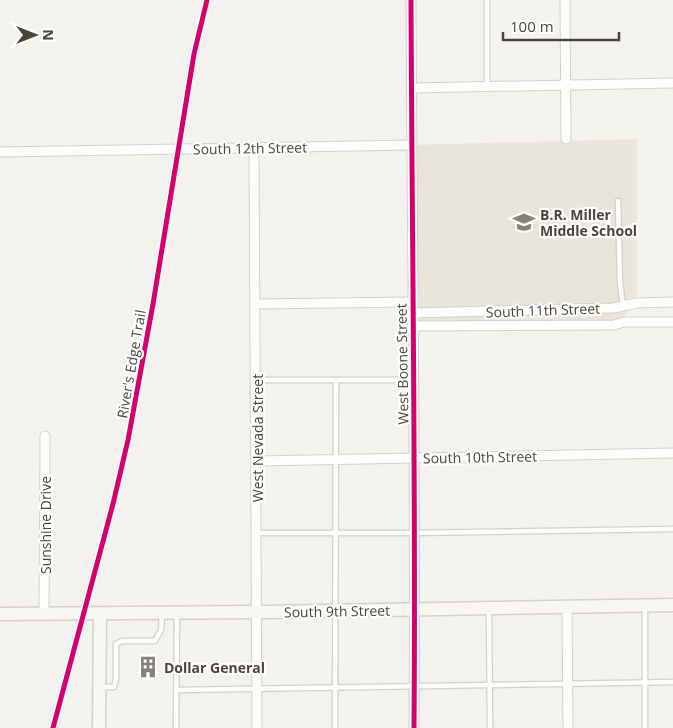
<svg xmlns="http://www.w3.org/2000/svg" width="673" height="728" font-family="'Open Sans',sans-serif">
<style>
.education{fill:#eae5da}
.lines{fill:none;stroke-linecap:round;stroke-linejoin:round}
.lane-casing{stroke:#d2d0cb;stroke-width:7}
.street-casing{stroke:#d2d0cb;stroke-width:11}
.secondary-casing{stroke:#d3cfc5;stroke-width:15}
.lane{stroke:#fdfdfc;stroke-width:4.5}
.street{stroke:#fdfdfc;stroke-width:9}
.secondary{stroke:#f7f6f1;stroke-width:12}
.cycleway-casing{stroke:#fff;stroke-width:8}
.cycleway{stroke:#d6006c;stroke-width:5}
.labels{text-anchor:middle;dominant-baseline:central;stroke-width:4.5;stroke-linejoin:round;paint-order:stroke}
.street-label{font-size:14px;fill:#4b4439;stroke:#fff}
.poi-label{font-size:14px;font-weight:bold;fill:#4b4439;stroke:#fff;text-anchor:start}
</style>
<rect width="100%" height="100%" fill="#f4f2ee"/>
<path class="education" d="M637,139V303L617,322H412L411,145Z"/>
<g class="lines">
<g class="lane-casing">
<g id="lane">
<path d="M487,86V0"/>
<path d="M618,201L620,282L623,306"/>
<path d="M256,380H413"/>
<path d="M257,533H415L673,529"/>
<path d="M645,607V728"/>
<path d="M489,609L490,728"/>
<path d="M100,687H114L116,679V644L122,641H155L161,630L162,615"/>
<path d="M177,690L673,682"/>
<path d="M176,728L177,614"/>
<path d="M335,728L336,380"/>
</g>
</g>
<g class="street-casing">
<g id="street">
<path d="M411,0C412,243 416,485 414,728"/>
<path d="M565,0L566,139"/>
<path d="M412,88L673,83"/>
<path d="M254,149L257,728"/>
<path d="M0,152L411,145"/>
<path d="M256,304L412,302"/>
<path d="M412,313L614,308L637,303L673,302"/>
<path d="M412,326L614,325L624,322H673"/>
<path d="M257,461L673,453"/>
<path d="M567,607L568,728"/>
<path d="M44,614L45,436"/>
</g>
</g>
<g class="secondary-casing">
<g id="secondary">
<path d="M0,614L266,612L673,605"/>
<path d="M99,728L100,614"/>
</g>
</g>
<use href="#lane" class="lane"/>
<use href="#street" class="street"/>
<use href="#secondary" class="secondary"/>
<g class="cycleway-casing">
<g id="cycleway">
<path d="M411,0C412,243 416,485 414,728"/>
<path d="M53,728L113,504L128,440L153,304L194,54L207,0"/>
</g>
</g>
<use href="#cycleway" class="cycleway"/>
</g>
<defs>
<g id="school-bare" transform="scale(1.725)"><path d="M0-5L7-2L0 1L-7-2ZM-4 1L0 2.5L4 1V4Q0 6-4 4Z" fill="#868178" stroke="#fff" stroke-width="2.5" paint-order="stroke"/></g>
<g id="building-bare" transform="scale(1.725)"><path d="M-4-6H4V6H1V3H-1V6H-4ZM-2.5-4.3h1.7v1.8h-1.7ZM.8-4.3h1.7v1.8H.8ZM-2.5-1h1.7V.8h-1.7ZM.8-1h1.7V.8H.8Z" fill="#868178" stroke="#fff" stroke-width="2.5" paint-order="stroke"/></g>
</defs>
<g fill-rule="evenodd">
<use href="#school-bare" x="524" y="222"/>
<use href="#building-bare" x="148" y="667"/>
</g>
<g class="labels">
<g class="street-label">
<text transform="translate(250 148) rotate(-1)">South 12th Street</text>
<text transform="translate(543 310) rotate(-2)">South 11th Street</text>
<text transform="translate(131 364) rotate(-80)">River's Edge Trail</text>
<text transform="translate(402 364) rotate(-91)">West Boone Street</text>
<text transform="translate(257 438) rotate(-90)">West Nevada Street</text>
<text transform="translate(480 457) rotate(-1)">South 10th Street</text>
<text transform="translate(45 525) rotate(-90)">Sunshine Drive</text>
<text transform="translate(337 611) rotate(-1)">South 9th Street</text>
</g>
<g class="poi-label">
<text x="540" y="214">B.R. Miller<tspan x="540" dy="16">Middle School</tspan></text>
<text x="164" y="667">Dollar General</text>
</g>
</g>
<g transform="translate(35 35) rotate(90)" stroke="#ffffff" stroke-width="4" paint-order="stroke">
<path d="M0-4L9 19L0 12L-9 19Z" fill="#4b4439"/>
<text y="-8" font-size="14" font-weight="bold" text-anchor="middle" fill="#4b4439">N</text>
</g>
<path d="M503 32v8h116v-8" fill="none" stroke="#4b4439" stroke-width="2.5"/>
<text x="510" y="32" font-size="15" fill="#4b4439" stroke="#ffffff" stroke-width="4" paint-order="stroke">100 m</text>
</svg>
